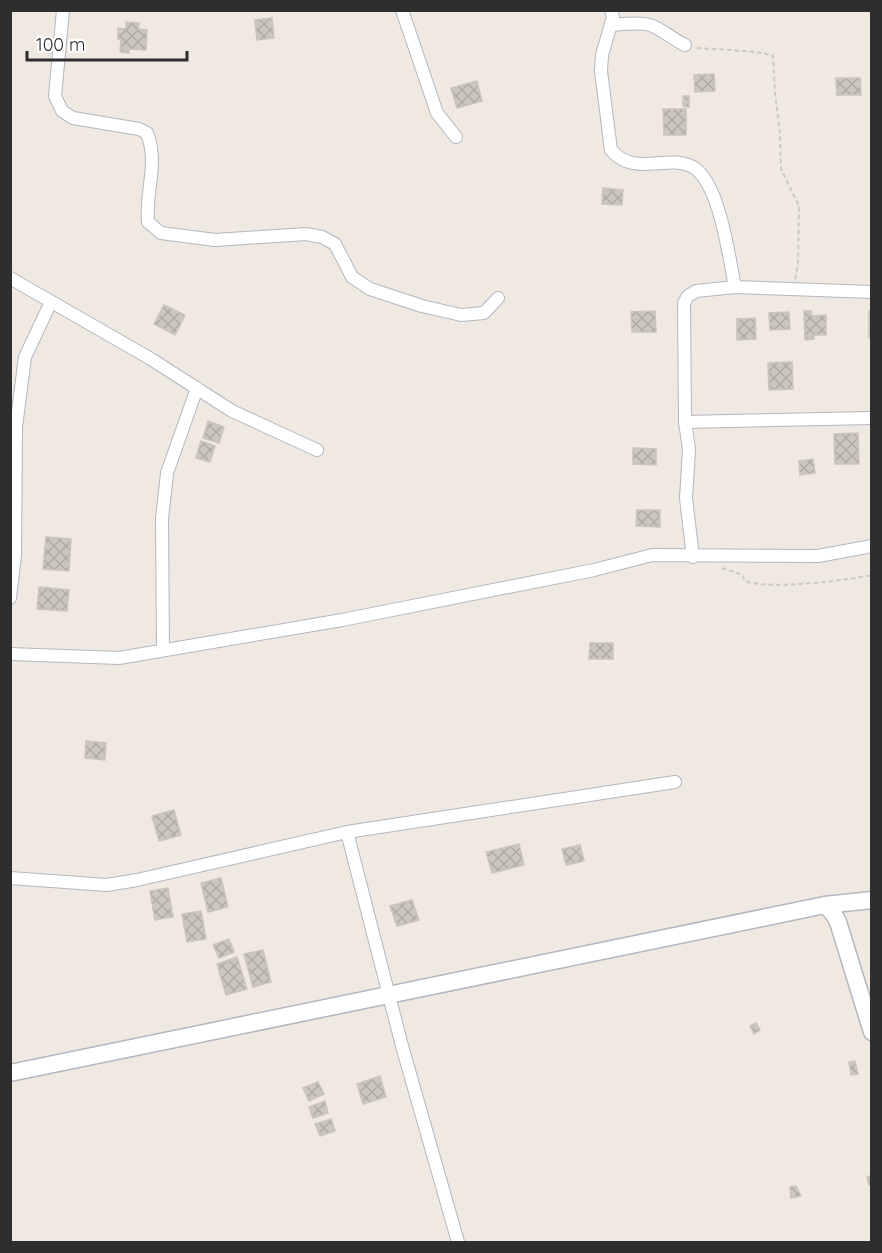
<svg xmlns="http://www.w3.org/2000/svg" width="882" height="1253" font-family="Quicksand,sans-serif">
<style>
.building{fill:url(#building-cross-hatch);stroke:#cbc5ba;stroke-width:1.5}
.lines{fill:none;stroke-linecap:round;stroke-linejoin:round}
.street-casing{stroke:#b4b7c1;stroke-width:14}
.secondary-casing{stroke:#b4b7c1;stroke-width:19}
.path{stroke:#c9c9c9;stroke-width:2;stroke-dasharray:4.5 3;stroke-linecap:butt}
.street{stroke:#fff;stroke-width:12}
.secondary{stroke:#fff;stroke-width:16}
</style>
<defs>
<pattern id="building-cross-hatch" width="8" height="8" patternUnits="userSpaceOnUse" patternTransform="scale(1.5)"><rect width="8" height="8" fill="#cbc7bf"/><path d="M0 0l8 8M0 8l8-8" fill="none" stroke="#afaba4"/></pattern>
</defs>
<rect width="100%" height="100%" fill="#efe9e1"/>
<g class="building">
<path d="M272,18L274,38L257,40L255,20Z"/>
<path d="M126,22L139,23L138,29L147,30L146,50L129,49V53L120,52L121,39H118V28L126,29Z"/>
<path d="M714,74L715,91L695,92L694,75Z"/>
<path d="M836,78H860L861,95H837Z"/>
<path d="M477,81L482,101L457,108L451,88Z"/>
<path d="M683,96H689V107L683,106Z"/>
<path d="M663,109H686V135H664Z"/>
<path d="M603,188L623,190L622,205L602,204Z"/>
<path d="M164,305L185,315L175,335L154,324Z"/>
<path d="M655,311L656,332H632L631,312Z"/>
<path d="M804,311H811L812,316L826,315V335H814V339L805,340Z"/>
<rect x="869" y="311" width="3" height="27"/>
<path d="M789,312L790,329L770,330L769,313Z"/>
<path d="M755,318L756,339L737,340V319Z"/>
<path d="M792,362L793,389L769,390L768,363Z"/>
<path d="M208,421L224,427L219,443L203,438Z"/>
<path d="M858,433L859,464H835L834,434Z"/>
<path d="M201,441L215,446L210,462L196,458Z"/>
<path d="M633,448L656,449V465L633,464Z"/>
<path d="M813,459L815,473L800,475L799,461Z"/>
<path d="M637,510H660V527L636,526Z"/>
<path d="M46,537L71,539L69,571L43,569Z"/>
<path d="M39,587L69,590L67,611L37,609Z"/>
<path d="M590,643H613V659H589Z"/>
<path d="M86,741L106,743L105,760L85,758Z"/>
<path d="M174,810L181,835L159,841L152,816Z"/>
<path d="M519,844L524,865L492,873L486,852Z"/>
<path d="M580,845L584,861L566,865L562,849Z"/>
<path d="M221,878L228,907L208,912L201,883Z"/>
<path d="M168,888L173,917L155,920L150,891Z"/>
<path d="M412,900L419,920L397,926L390,906Z"/>
<path d="M201,911L206,939L187,942L182,914Z"/>
<path d="M229,939L234,952L219,958L213,945Z"/>
<path d="M263,950L271,982L253,987L244,954Z"/>
<path d="M237,957L247,989L226,995L217,964Z"/>
<path d="M756,1023L760,1030L754,1034L750,1026Z"/>
<path d="M855,1061L858,1074L851,1075L849,1062Z"/>
<path d="M380,1076L386,1097L363,1104L357,1084Z"/>
<path d="M318,1082L324,1094L309,1101L303,1088Z"/>
<path d="M325,1101L328,1113L313,1118L309,1107Z"/>
<path d="M331,1119L335,1131L320,1136L315,1124Z"/>
<path d="M872,1175V1185H869L867,1177Z"/>
<path d="M796,1186L801,1196L791,1198L790,1187Z"/>
</g>
<g class="lines">
<g class="street-casing">
<g id="street">
<path d="M63,10L55,96L62,111L73,118L139,129L147,133C159,164 145,191 148,222L161,233L215,240L306,234L322,237L335,244L352,277L370,289L422,306L461,315L484,313L498,298"/>
<path d="M402,10L437,113L456,137"/>
<path d="M611,10L613,17L602,55L601,71L611,150C635,178 667,153 693,167C720,183 729,258 735,287"/>
<path d="M611,25C624,24 638,22 650,25C660,28 674,40 685,45"/>
<path d="M10,278L151,359L232,411L317,450"/>
<path d="M685,422L872,418"/>
<path d="M693,557L686,498L689,449L685,422L684,303L688,296L696,291L735,287L872,292"/>
<path d="M10,598L15,555L16,427L25,357L51,302"/>
<path d="M163,650L162,519L167,473L197,388"/>
<path d="M10,654L119,658L342,620L594,570L652,555L818,556L872,546"/>
<path d="M347,832L402,1046L458,1242"/>
<path d="M10,878L107,885L137,880L347,832L675,782"/>
</g>
</g>
<g class="secondary-casing">
<g id="secondary">
<path d="M825,905L872,900"/>
<path d="M10,1073L825,905L833,913L838,922L872,1032"/>
</g>
</g>
<g class="path">
<path d="M697,48C710,49 766,51 773,56L775,93L780,134L781,169L799,206L798,264L795,280"/>
<path d="M722,568L743,575L744,580C760,591 850,580 872,575"/>
</g>
<use href="#street" class="street"/>
<use href="#secondary" class="secondary"/>
</g>
<rect width="882" height="1253" fill="none" stroke="#2e2e2e" stroke-width="24"/>
<path d="M27 51v9h160v-9" fill="none" stroke="#2e2e2e" stroke-width="3"/>
<text x="36" y="51" font-size="18" fill="#2e2e2e" stroke="#ffffff" stroke-width="4.5" paint-order="stroke">100 m</text>
</svg>
